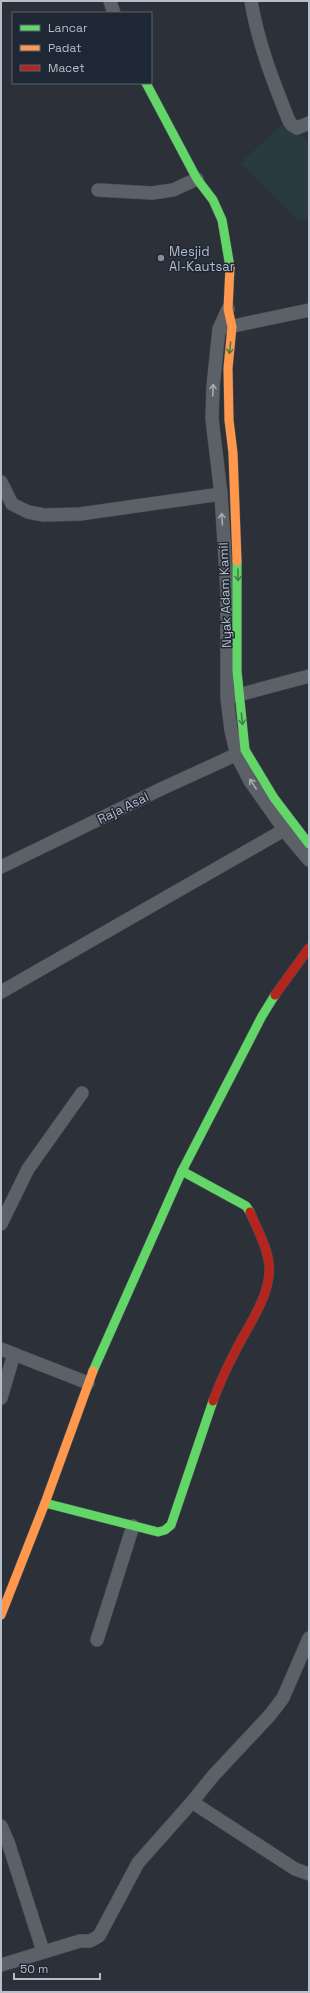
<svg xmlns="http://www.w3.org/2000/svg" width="310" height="1993" font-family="'Space Grotesk',sans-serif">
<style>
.green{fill:#293b3f}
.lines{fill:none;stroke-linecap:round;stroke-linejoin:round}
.street-casing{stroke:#4a4d53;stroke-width:14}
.fast-casing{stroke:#4a4d53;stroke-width:10}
.slow-casing{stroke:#4a4d53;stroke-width:10}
.jam-casing{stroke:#4a4d53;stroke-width:10}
.street{stroke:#5c6067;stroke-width:13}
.fast{stroke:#63d668;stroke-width:9}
.slow{stroke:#ff974d;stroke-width:9}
.jam{stroke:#b3261e;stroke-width:9}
.oneway{stroke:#407e4e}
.oneway2{stroke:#a4abb5}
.poi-dot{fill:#868d97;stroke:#1e2734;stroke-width:1.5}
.labels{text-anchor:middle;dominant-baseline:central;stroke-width:3;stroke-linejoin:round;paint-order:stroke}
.poi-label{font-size:13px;fill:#b6bec9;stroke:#1e2734;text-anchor:start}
.street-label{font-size:13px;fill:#b6bec9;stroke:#1e2734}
</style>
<rect width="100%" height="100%" fill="#2c3139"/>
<path class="green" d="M285,122L309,142V219L298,220L241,163Z"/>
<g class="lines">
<g class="street-casing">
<g id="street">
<path d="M110,1L114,13"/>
<path d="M251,1C258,43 273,81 289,121L292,125L297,128L309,123"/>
<path d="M98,190L152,193L173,190L197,179"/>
<path d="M228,309L219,329L213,387L212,419L221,494L227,591V698L231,730L237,756L250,781L288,835L309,860"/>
<path d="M224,328L309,310"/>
<path d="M1,482L12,504L28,512L44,515L80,514L221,494"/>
<path d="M231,697L309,676"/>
<path d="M1,867L161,789L244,751"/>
<path d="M1,992L284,830"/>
<path d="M1,1224L28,1169L82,1093"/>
<path d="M1,1349L88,1383"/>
<path d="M1,1398L14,1354"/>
<path d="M309,1638L283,1698L270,1715L213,1776L192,1802L295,1869L309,1874"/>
<path d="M97,1640L133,1526"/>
<path d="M1,1826L8,1842L43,1951"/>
<path d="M1,1965L80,1941H90L99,1936L138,1863L192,1802"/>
</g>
</g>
<g class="fast-casing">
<g id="fast">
<path d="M146,83L197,179L213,200L222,220L230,267"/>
<path d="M237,561V671L245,750L274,798L309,844"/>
<path d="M182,1171L246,1206L250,1212"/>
<path d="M93,1371L182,1171L262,1016L275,995"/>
<path d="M45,1503L158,1532L165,1530L171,1525L213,1401"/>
</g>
</g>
<g class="slow-casing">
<g id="slow">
<path d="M230,267L228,309L232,327L228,368L229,420L233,453L237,561"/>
<path d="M1,1615L45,1503L93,1371"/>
</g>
</g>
<g class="jam-casing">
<g id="jam">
<path d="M275,995L309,948"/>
<path d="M213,1401C219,1385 226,1369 234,1354C247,1326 272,1296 269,1264C267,1246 257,1229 250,1212"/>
</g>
</g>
<use href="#street" class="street"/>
<use href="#fast" class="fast"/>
<use href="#slow" class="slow"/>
<use href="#jam" class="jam"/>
</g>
<defs><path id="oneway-shaft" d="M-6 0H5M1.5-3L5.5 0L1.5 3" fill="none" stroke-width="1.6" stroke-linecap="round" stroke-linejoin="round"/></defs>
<g class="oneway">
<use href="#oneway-shaft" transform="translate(230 348) rotate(96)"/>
<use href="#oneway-shaft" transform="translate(238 575) rotate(89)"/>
<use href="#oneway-shaft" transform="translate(242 719) rotate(84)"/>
</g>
<g class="oneway2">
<use href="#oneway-shaft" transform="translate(213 390) rotate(-88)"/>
<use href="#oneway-shaft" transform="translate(222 519) rotate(-94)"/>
<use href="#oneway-shaft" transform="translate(253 784) rotate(-123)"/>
</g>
<circle class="poi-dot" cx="161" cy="258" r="4"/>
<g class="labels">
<g class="poi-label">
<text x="169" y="251">Mesjid<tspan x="169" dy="15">Al-Kautsar</tspan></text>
</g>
<g class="street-label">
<text transform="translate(225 595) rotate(-92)">Nyak Adam Kamil</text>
<text transform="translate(123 808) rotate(-26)">Raja Asal</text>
</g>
</g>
<rect width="310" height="1993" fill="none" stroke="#b6bec9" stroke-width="4"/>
<rect x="12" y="12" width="140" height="72" fill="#1e2734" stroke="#5b6370"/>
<rect x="20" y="25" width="20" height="6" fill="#63d668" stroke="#5b6370"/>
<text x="48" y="32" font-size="12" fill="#b6bec9">Lancar</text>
<rect x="20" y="45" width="20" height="6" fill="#ff974d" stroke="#5b6370"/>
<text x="48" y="52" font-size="12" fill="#b6bec9">Padat</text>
<rect x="20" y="65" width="20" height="6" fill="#b3261e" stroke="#5b6370"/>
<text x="48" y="72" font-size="12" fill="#b6bec9">Macet</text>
<path d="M14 1973v6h86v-6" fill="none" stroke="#b6bec9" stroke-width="2"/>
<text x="20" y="1973" font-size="12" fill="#b6bec9" stroke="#1e2734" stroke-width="3" paint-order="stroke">50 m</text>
</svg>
